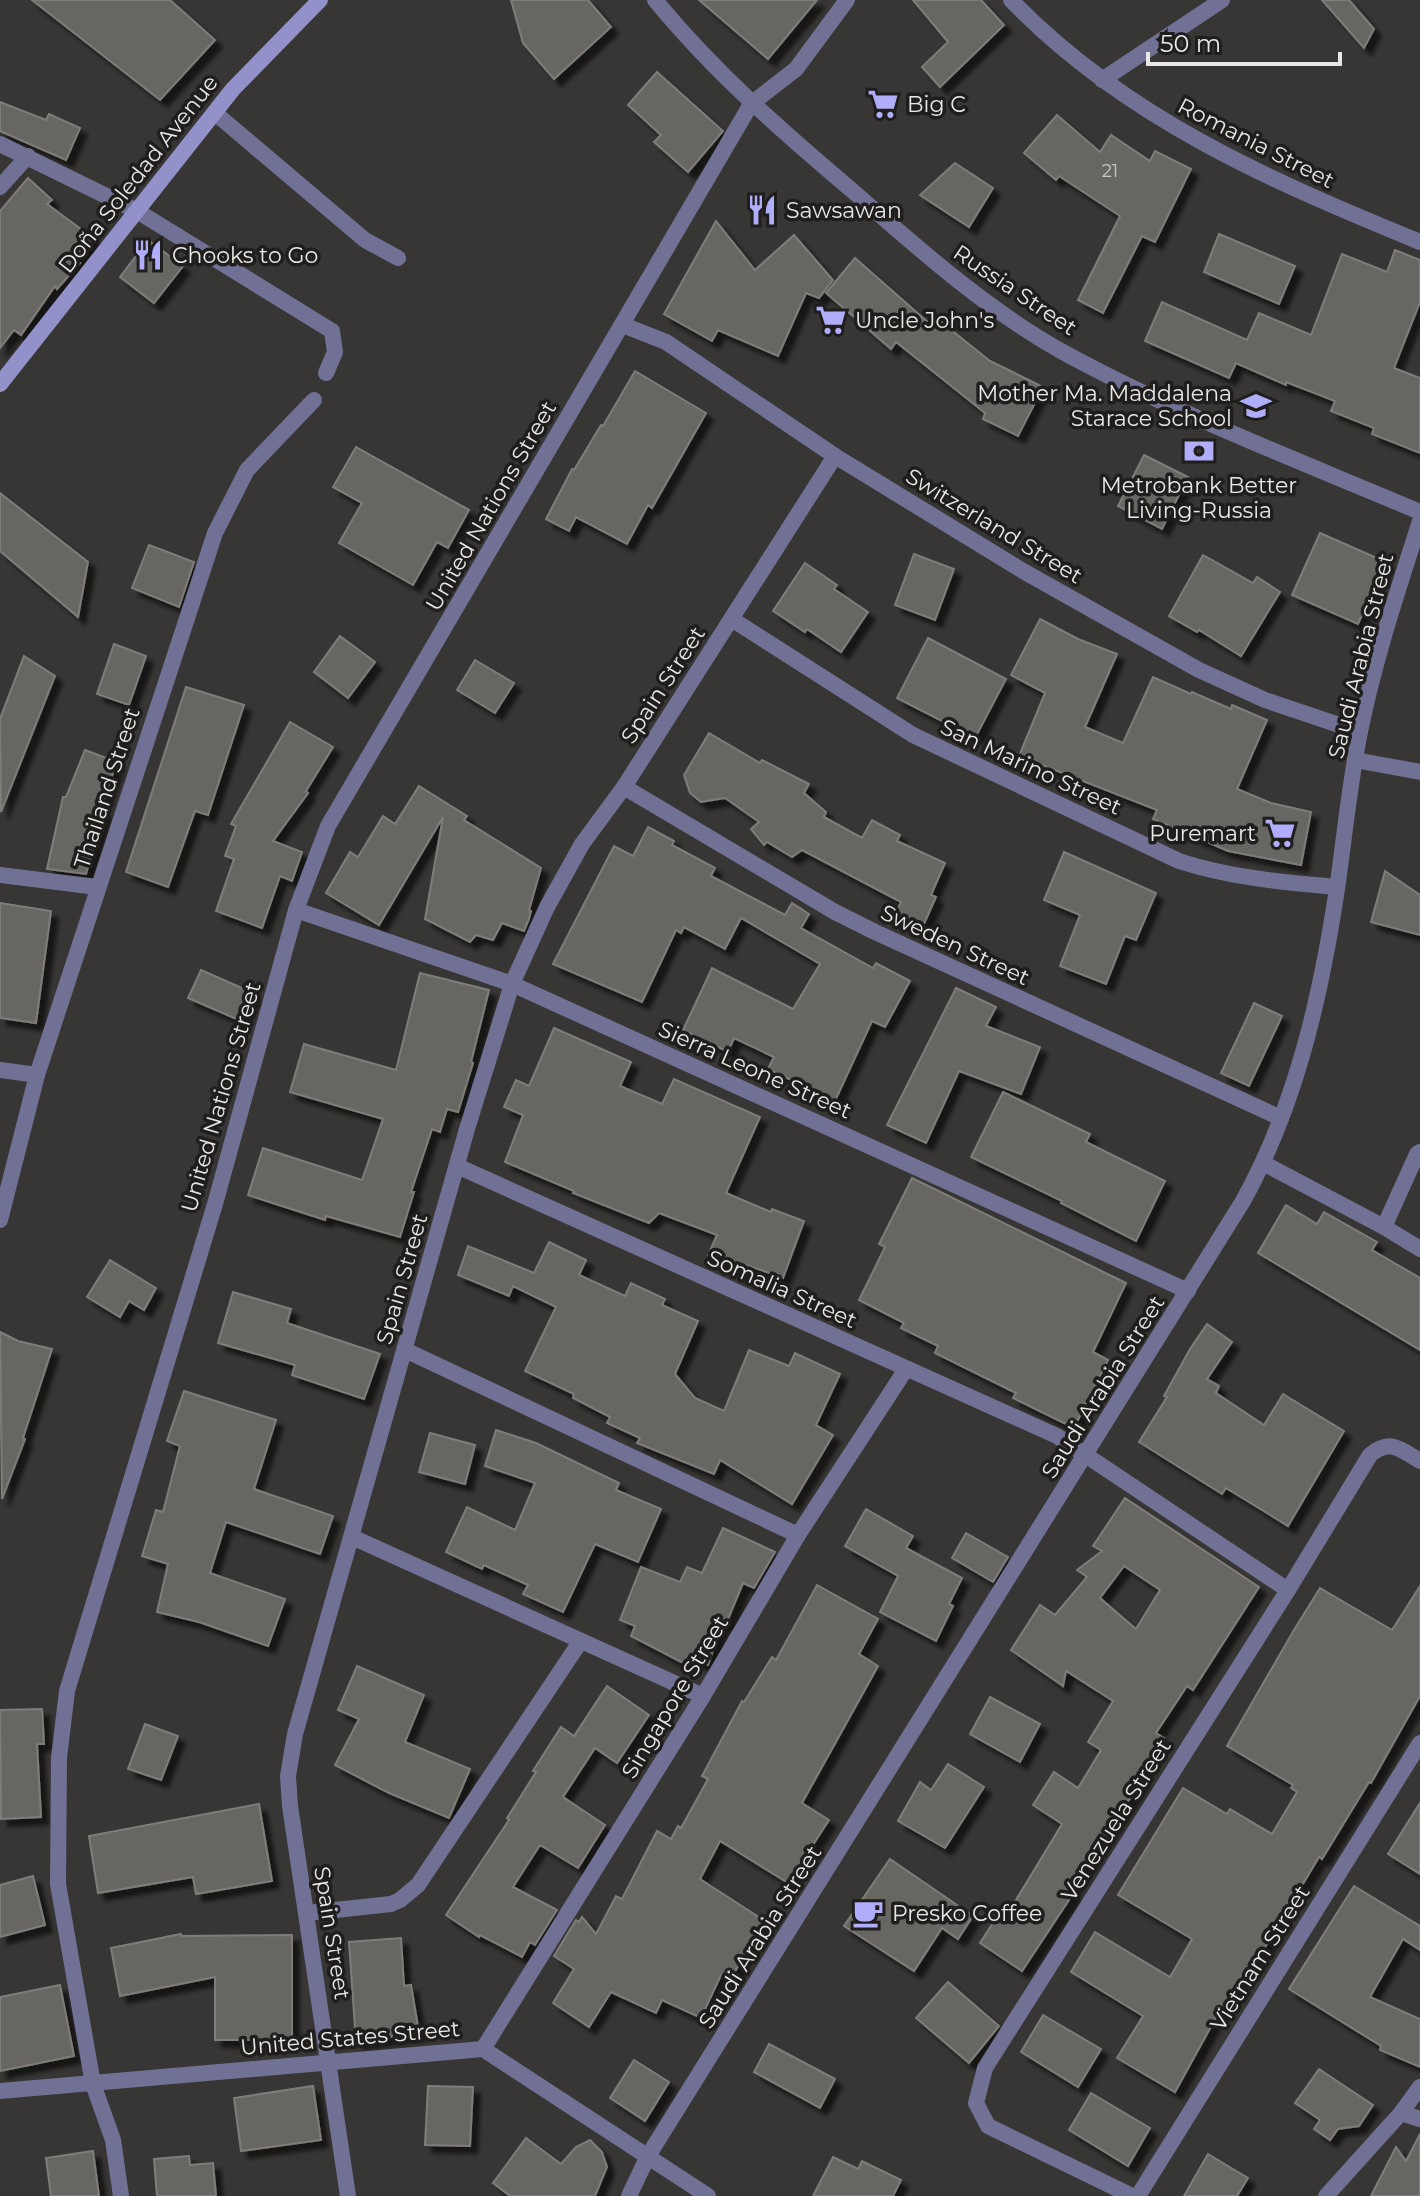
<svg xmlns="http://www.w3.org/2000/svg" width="1420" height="2196" font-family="Montserrat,sans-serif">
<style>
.building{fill:#686664;stroke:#7f7c7a;stroke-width:2;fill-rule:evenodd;filter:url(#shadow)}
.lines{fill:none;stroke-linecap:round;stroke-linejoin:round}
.minor{stroke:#717195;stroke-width:16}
.secondary{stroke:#9291ca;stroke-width:16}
.labels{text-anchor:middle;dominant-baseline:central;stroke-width:7;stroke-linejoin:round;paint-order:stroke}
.number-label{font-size:18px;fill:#c9c7c6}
.poi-label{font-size:22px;fill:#e9e7e6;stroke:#1f1e1d;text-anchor:start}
.street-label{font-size:22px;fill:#e9e7e6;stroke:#1f1e1d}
</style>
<defs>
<filter id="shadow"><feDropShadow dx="7" dy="7" stdDeviation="2" flood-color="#0009"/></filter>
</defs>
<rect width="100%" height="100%" fill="#383634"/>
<g class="building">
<path d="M32,0H170L215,40L160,100Z"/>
<path d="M511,0H588L611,27L554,79L523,43Z"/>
<path d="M699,0H817L768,59Z"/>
<path d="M913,0H981L1004,25L940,87L922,67L948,42Z"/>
<path d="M1322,0H1349L1374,29L1364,48Z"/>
<path d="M657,72L723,131L688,172L654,142L661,135L628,105Z"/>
<path d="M0,102L46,120L49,114L80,128L66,160L0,131Z"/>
<path d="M1057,115L1100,152L1111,135L1150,161L1155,151L1191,169L1155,242L1142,236L1103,313L1078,300L1120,216L1059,176L1056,180L1024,153Z"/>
<path d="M955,163L993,188L969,227L920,195Z"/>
<path d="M28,178L52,200L47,204L93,238L77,261L80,263L57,289L55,286L21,335L14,330L0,348V211Z"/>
<path d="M716,221L755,270L794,235L833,280L819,298L806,293L778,356L718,330L712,341L664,314Z"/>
<path d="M1219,234L1295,266L1279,304L1204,272Z"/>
<path d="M148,240L183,266L154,303L120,277Z"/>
<path d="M1395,250L1420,260V302L1394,368L1420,378V453L1372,434L1374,428L1331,411L1335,401L1286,382V385L1236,363L1229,378L1145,341L1162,302L1247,340L1259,313L1311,335L1342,254L1387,272Z"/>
<path d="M855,258L930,324L935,317L990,361L1043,387L1018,436L983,419L985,413L896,342L891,349L826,293Z"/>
<path d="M635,371L706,413L652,508L648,505L627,544L576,517L569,531L546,519L572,469L574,470L601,425L603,426Z"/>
<path d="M356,447L469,510L448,548L437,542L413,585L339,543L362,503L333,487Z"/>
<path d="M1144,455L1188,477L1162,529L1118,506Z"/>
<path d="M0,493L88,562L78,617L0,551Z"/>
<path d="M1320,533L1386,562L1358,624L1292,595Z"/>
<path d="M149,545L194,562L179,607L132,588Z"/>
<path d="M914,554L954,569L935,620L895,605Z"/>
<path d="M1203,555L1253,583L1257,577L1280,592L1241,656L1199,630L1197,632L1169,616Z"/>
<path d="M805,563L837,585L834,589L868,612L841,652L807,629L805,632L773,611Z"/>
<path d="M1040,619L1078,639L1117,654L1085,727L1123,743L1153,677L1191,694L1192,692L1231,709L1232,705L1267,720L1237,789L1271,803L1311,812L1301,865L1228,851L1153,819L1157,810L1019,756L1045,693L1011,675Z"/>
<path d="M340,636L375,662L348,698L314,672Z"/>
<path d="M928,638L1006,679L975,738L897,698Z"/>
<path d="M114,644L146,656L129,705L97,694Z"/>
<path d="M24,656L55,676L1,812L0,719Z"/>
<path d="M475,660L514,683L495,713L457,690Z"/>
<path d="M186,687L244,705L208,815L195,811L168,887L126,872Z"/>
<path d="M290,722L333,747L306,791L308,793L273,841L302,852L292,881L280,876L262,928L216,911L234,859L225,856L236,826L231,824Z"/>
<path d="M709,733L760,763L762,760L809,784L804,793L826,812L824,817L862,838L872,820L900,835L897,841L945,863L931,895L936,897L920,933L908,927L896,913L901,902L802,850L792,857L767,842L764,845L751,829L759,822L725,798L701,802L690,793L684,775Z"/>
<path d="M85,750L117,762L100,810L104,811L86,874L47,869L63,797H66Z"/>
<path d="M419,786L467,816L464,820L541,868L529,910L531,911L529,919L524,931L502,923L493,940L476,935L470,942L425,919L443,817L379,925L326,893L350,852L358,857L383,816L395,824Z"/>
<path d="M648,827L674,841L672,845L715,868L711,876L785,915L792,903L809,914L801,928L873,968L876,963L910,981L885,1027L872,1021L835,1101L768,1069L774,1057L734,1038L728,1052L683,1030L712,968L793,1009L820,964L741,918L725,949L684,927L681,933L676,930L642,1002L553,964L614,846L633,856Z"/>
<path d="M1064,852L1156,893L1136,940L1125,936L1106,984L1060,966L1080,915L1044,900Z"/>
<path d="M1385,871L1420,895V935L1371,922Z"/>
<path d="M0,903L51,911L36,1023L0,1018Z"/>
<path d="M201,970L251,992L253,996L241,1021L188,998Z"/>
<path d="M420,973L489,990L471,1062L473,1063L458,1112L447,1109L440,1132L432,1129L411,1192H414L400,1237L326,1216L325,1220L248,1195L263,1148L362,1180L383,1119L290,1092L304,1044L396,1070Z"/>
<path d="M956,988L996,1007L986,1026L1040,1047L1021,1094L959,1071L926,1143L887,1125Z"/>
<path d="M1254,1003L1282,1016L1249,1086L1221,1073Z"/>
<path d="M554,1028L631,1062L620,1086L662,1104L674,1079L760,1117L726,1193L771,1212L772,1209L804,1221L783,1278L747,1265L744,1271L708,1255L717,1235L659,1213L649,1223L573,1193L574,1191L505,1162L523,1115L504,1107L516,1080L529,1086Z"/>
<path d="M1003,1092L1090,1134L1086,1142L1165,1181L1136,1241L1061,1203L1062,1201L971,1157Z"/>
<path d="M912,1178L1126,1283L1093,1352L1108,1360L1074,1428L1013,1398L1016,1393L935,1353L938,1346L901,1328L904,1323L859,1300L885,1247L879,1244Z"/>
<path d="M1286,1205L1317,1224L1324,1212L1377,1242L1372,1250L1420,1278V1350L1258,1253Z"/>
<path d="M549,1242L586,1260L579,1275L625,1296L631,1283L665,1299L662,1305L698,1321L675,1374L695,1398L724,1411L749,1350L789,1366L795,1353L840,1374L816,1425L833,1435L792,1504L720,1460L714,1474L637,1443L640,1438L607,1423L610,1417L573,1398L574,1394L525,1371L556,1307L513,1286L509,1296L458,1275L468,1246L534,1273Z"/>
<path d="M110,1260L156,1288L144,1310L129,1301L120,1317L87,1297Z"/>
<path d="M233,1292L291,1309L287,1323L380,1354L364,1399L292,1375L295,1365L218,1343Z"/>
<path d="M1207,1324L1232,1342L1207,1379L1219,1386L1216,1393L1264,1425L1283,1394L1344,1431L1288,1526L1226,1488L1222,1494L1139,1442L1167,1397L1164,1396L1190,1349Z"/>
<path d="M0,1332L18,1341L52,1349L23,1438L25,1439L2,1499Z"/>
<path d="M184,1391L276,1420L254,1489L333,1516L320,1554L226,1522L210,1573L285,1599L268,1646L199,1622L157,1612L168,1564L142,1556L156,1510L163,1512L180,1446L167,1441Z"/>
<path d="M496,1430L536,1443L619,1483L616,1490L661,1509L638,1562L595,1544L563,1612L523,1594L528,1585L484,1565L482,1569L446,1552L467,1507L515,1530L535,1483L485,1466Z"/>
<path d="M430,1433L475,1445L465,1484L419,1472Z"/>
<path d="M1125,1498L1259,1587L1193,1690L1187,1686L1156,1733L1164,1738L1140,1779L1142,1780L1070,1891L1073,1894L1022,1971L980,1943L1002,1909L1008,1913L1062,1824L1033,1805L1054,1772L1078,1788L1101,1750L1088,1742L1113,1701L1066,1671L1063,1686L1011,1650L1040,1605L1055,1615L1087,1577L1077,1570L1102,1551L1093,1546ZM1124,1566L1160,1590L1136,1629L1100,1598Z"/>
<path d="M866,1509L913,1536L906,1548L962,1578L949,1604L953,1606L936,1641L880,1612L898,1576L845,1546Z"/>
<path d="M723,1528L775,1552L754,1588L743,1583L726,1624L722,1623L708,1665L691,1659L689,1666L631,1636L635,1626L620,1620L641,1567L680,1582L687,1567L702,1573Z"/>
<path d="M966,1533L1008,1557L993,1582L952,1558Z"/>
<path d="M817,1585L878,1619L859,1654L878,1666L802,1803L829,1820L788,1883L720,1841L700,1879L765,1921L730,1980L721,1975L701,2018L662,2000L656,2013L611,1992L589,2027L553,2003L574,1969L554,1956L576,1920L579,1922L582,1917L596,1934L616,1896L622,1899L657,1831L671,1839L678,1826L681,1828L708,1779L702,1776L742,1701L744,1702L772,1657L776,1660Z"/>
<path d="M1420,1586V1696L1371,1783L1369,1782L1322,1859L1319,1857L1255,1964L1251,1962L1226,2004L1224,2003L1175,2092L1117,2058L1143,2016L1071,1972L1095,1932L1170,1977L1192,1939L1118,1895L1183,1788L1227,1814L1230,1809L1272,1834L1297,1792L1291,1788L1293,1785L1227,1746L1294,1630L1320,1588L1392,1630Z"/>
<path d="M357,1666L424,1695L405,1742L470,1769L449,1818L389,1793L335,1765L359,1719L338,1710Z"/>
<path d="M607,1686L649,1715L617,1763L595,1748L563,1797L605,1825L578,1868L540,1845L513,1887L557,1910L535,1945L530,1942L522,1957L480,1935L479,1937L446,1915L509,1820L507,1818L536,1772L533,1771L561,1727L574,1736Z"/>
<path d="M990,1697L1040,1724L1020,1762L970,1734Z"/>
<path d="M42,1709L44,1744H37L41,1817L1,1819L0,1710Z"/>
<path d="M145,1724L178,1736L161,1780L128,1769Z"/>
<path d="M948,1764L984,1787L945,1848L898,1821L920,1782L931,1790Z"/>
<path d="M1420,1803V1874L1388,1854Z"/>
<path d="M259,1804L272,1881L196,1894L193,1877L98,1893L89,1836Z"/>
<path d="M890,1859L973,1916L958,1939L942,1928L914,1971L844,1926Z"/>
<path d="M33,1876L45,1925L0,1937V1885Z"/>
<path d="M1354,1886L1420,1926V1950L1403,1939L1370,1997L1420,2019V2067L1380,2050L1381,2046L1289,1989Z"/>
<path d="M181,1934L182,1936L292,1935V2040H215V1977L120,1996L111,1948Z"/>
<path d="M401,1938L404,1986L411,1985L419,2033L356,2042L349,1942Z"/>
<path d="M948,1982L999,2026L969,2063L916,2018Z"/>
<path d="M60,1985L74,2056L0,2071V1997Z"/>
<path d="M1043,2015L1101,2049L1078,2087L1021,2052Z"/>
<path d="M769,2044L835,2079L820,2108L754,2072Z"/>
<path d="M634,2060L669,2082L645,2121L610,2098Z"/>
<path d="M1319,2069L1373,2105L1359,2126L1338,2129L1330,2140L1314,2129L1320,2120L1295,2103Z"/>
<path d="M313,2086L321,2140L241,2151L234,2098Z"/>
<path d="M428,2086L473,2087L470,2146L425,2145Z"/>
<path d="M1091,2093L1150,2128L1128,2166L1069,2130Z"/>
<path d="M1420,2134V2196H1371L1396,2147L1406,2161Z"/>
<path d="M526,2138L561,2164L576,2147L590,2140L602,2152L607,2167L595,2196H510L493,2183Z"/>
<path d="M93,2151L99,2196H51L46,2158Z"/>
<path d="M1208,2154L1248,2178L1237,2196H1184Z"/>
<path d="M189,2156L190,2165L213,2163L216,2196H157L154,2159Z"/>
<path d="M833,2157L858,2169L862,2161L901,2180L893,2196H813Z"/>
</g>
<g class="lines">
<g class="minor">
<path d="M655,0C714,72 784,133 855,193C920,250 985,308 1061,351C1176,414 1300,461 1420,512"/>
<path d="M1011,0C1125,118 1271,181 1420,242"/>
<path d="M1102,80L1222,0"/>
<path d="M215,113L365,240L398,258"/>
<path d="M0,144L137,211L332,331L335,352L326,373"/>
<path d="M0,187L28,156"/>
<path d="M623,325L666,342L835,456L1023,571L1199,670L1265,700L1360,732"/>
<path d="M733,620L913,735L1179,861C1231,878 1282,882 1337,887"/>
<path d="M1355,760L1420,772"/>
<path d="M624,787L835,912L875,932L1281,1118"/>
<path d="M0,875L97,887"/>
<path d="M296,910L512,984L1188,1291"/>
<path d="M0,1070L37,1075"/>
<path d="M1263,1163L1384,1227L1420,1249"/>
<path d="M457,1166L1057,1436L1288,1590"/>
<path d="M0,1220L37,1075L215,533L247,470L314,400"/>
<path d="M1384,1227L1417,1154L1420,1152"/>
<path d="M405,1350L798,1535"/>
<path d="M352,1537L703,1696"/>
<path d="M307,1913L391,1904L400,1900L418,1885L580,1642"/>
<path d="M483,2049L703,1696L798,1535L906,1369"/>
<path d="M0,2091L483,2049L708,2196"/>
<path d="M1401,2113L1420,2119"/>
<path d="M121,2196L113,2140L93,2084L58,1884L59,1758L67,1691L215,1204L296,910L328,826L751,104L796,69L847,0"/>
<path d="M348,2196L290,1806L288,1776L295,1734L467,1129L512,984L547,907L582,844L624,787L835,456"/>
<path d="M629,2196L648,2156L1243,1201C1297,1104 1322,991 1338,882C1345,832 1350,781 1360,732C1374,661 1398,590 1420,521"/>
<path d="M1132,2196L988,2126L976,2103L985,2068L1288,1590L1370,1455C1390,1438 1400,1449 1420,1461"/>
<path d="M1138,2196L1420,1743"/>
<path d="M1326,2196L1401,2113L1420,2087"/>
</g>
<path class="secondary" d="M0,384L233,89L320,0"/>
</g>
<defs>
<g id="supermarket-bare" transform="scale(2.4)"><path d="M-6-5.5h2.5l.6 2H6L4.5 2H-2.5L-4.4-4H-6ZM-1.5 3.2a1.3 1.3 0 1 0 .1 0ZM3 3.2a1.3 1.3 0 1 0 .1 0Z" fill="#b0aefa" stroke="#1f1e1d" stroke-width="2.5" paint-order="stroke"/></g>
<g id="restaurant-bare" transform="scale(2.4)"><path d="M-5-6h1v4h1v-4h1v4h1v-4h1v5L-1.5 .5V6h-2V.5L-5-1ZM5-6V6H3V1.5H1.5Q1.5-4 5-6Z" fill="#b0aefa" stroke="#1f1e1d" stroke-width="2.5" paint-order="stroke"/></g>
<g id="school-bare" transform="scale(2.4)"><path d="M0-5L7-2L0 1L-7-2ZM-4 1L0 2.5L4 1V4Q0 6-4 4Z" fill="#b0aefa" stroke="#1f1e1d" stroke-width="2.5" paint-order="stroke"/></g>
<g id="bank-bare" transform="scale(2.4)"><path d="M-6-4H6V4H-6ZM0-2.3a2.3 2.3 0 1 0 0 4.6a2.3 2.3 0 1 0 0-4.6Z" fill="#b0aefa" stroke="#1f1e1d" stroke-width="2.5" paint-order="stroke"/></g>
<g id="cafe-bare" transform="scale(2.4)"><path d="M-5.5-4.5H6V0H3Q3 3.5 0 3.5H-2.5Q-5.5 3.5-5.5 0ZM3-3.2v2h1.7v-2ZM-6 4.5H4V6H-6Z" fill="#b0aefa" stroke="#1f1e1d" stroke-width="2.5" paint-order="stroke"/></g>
</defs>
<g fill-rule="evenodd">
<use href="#supermarket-bare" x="883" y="104"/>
<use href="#restaurant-bare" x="762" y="210"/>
<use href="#restaurant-bare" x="148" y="255"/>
<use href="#supermarket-bare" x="831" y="320"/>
<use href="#school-bare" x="1256" y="406"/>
<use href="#bank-bare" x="1199" y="451"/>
<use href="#supermarket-bare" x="1280" y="833"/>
<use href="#cafe-bare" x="868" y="1913"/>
</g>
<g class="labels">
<g class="number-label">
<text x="1110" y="171">21</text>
</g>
<g class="poi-label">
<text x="907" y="104">Big C</text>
<text x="786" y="210">Sawsawan</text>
<text x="172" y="255">Chooks to Go</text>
<text x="855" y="320">Uncle John's</text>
<text x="1232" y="393" text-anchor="end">Mother Ma. Maddalena<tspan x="1232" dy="25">Starace School</tspan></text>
<text x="1199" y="485" text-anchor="middle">Metrobank Better<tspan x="1199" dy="25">Living-Russia</tspan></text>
<text x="1256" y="833" text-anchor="end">Puremart</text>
<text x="892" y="1913">Presko Coffee</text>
</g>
<g class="street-label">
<text transform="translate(1256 143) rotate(27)">Romania Street</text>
<text transform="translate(138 174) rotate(-52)">Doña Soledad Avenue</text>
<text transform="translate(1015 290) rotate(34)">Russia Street</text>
<text transform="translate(491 506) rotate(-60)">United Nations Street</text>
<text transform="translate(994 526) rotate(31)">Switzerland Street</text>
<text transform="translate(1361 656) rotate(-76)">Saudi Arabia Street</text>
<text transform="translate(663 685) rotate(-57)">Spain Street</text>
<text transform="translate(1031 767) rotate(25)">San Marino Street</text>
<text transform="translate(107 788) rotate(-72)">Thailand Street</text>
<text transform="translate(955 945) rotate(25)">Sweden Street</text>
<text transform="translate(755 1070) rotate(24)">Sierra Leone Street</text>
<text transform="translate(221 1097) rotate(-74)">United Nations Street</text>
<text transform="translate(402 1279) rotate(-74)">Spain Street</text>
<text transform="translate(782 1289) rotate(24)">Somalia Street</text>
<text transform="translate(1103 1387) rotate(-58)">Saudi Arabia Street</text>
<text transform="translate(675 1697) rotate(-59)">Singapore Street</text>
<text transform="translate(1116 1820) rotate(-58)">Venezuela Street</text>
<text transform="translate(332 1933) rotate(81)">Spain Street</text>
<text transform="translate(760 1937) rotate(-58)">Saudi Arabia Street</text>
<text transform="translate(1260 1958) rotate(-58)">Vietnam Street</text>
<text transform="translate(350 2038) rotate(-5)">United States Street</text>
</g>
</g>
<path d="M1148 52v12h192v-12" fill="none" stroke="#e9e7e6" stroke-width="4"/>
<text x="1160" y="52" font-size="24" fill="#e9e7e6" stroke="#1f1e1d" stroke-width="6" paint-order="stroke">50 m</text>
</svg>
